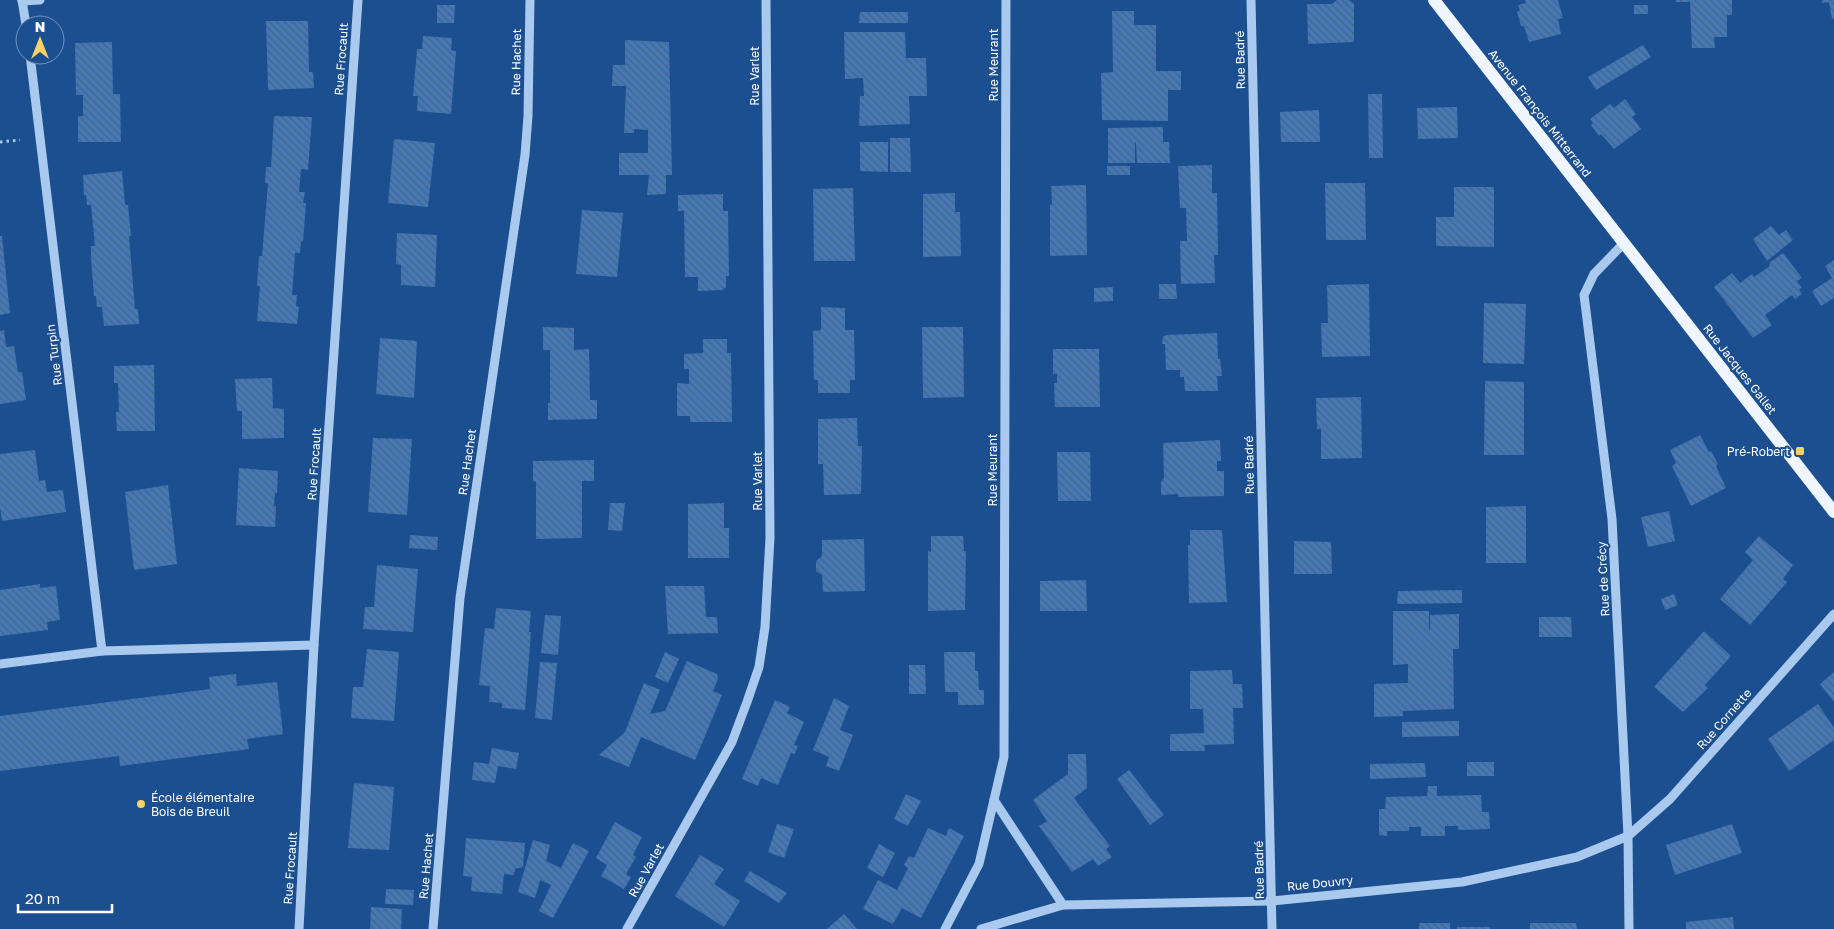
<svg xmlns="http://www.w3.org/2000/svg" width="1834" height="929" font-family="'Golos Text',sans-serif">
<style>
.building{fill:url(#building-back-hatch)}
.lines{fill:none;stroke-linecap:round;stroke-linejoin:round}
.path{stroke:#a9c9ee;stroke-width:3;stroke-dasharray:2.5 4;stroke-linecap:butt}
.minor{stroke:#a9c9ee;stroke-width:9}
.major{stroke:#f0f6ff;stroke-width:12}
.poi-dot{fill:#ffd166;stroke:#1b4f8f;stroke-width:2}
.labels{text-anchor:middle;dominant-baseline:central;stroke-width:4;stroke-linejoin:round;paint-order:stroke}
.street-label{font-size:12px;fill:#fff;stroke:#1b4f8f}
.poi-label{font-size:12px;fill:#fff;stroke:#1b4f8f;text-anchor:end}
</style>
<defs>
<pattern id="building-back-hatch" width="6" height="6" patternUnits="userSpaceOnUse" patternTransform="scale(1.25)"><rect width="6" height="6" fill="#4478b7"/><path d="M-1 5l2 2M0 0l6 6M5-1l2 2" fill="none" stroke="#486282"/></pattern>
</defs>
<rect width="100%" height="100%" fill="#1b4f8f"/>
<g class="building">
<path d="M1337,0H1349L1354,4V42L1308,44L1307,4H1332Z"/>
<path d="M1525,0H1558L1563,18L1558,19L1561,34L1529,42L1524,26H1521L1517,12L1520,10L1518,5L1526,3Z"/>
<path d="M1676,0H1732V15H1727V37H1714L1715,48H1692L1690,2H1676Z"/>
<path d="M1822,0H1834V19H1832L1829,2L1822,3Z"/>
<path d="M437,5H455L454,23H437Z"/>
<rect x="1634" y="5" width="14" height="9"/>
<path d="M1112,11H1134V25H1156V71H1181V90H1168V121L1102,120L1101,73L1113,72Z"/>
<path d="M860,12H908V23H859Z"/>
<path d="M266,21H308L309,72H313L314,88L268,90Z"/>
<path d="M844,32H905L906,58H926L927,96H909L910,124L859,126L860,96H864L863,78L845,79Z"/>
<path d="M423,36L452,38L451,50L456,51L451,114L417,111L418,96H413L417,49H422Z"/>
<path d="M625,40L669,42L672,175H666V194L647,195L649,175H619V153H648V130L634,129V133H624L626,86H612L613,65H625Z"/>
<path d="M112,42L113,94H120L121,142H78V116H83V95H76L75,43Z"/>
<path d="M1643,45L1651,57L1596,90L1588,77Z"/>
<path d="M1368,94H1382L1383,158H1369Z"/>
<path d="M1625,99L1636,114L1632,117L1641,129L1614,149L1601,134L1599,136L1591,125L1593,123L1590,119L1610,104L1614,108Z"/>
<path d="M1457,107L1458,138L1418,139L1417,108Z"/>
<path d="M1319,110L1320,142H1281L1280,112Z"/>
<path d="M274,116L312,117L308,170L301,169L299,192H305L303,203H306L303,242L301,241L300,253H295L292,295H297L296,306L299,307L297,324L257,321L260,286H257L259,256H262L268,183H265L266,167H271Z"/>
<path d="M1163,127V142H1169L1170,163H1137L1136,143H1135V163H1108V128Z"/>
<path d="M890,138H910L911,172H890Z"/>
<path d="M394,139L435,143L428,207L388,203Z"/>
<path d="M860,142H888V172L860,171Z"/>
<path d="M1212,165V193H1217L1218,255H1214L1215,283L1181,284L1180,241H1187L1186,208H1180L1178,166Z"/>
<rect x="1107" y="166" width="23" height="9"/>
<path d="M122,171L125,205H128L131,236H129L135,309H138L139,324L104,326L102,307H97L96,296H94L91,258V246H95L91,205H87L86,195H84L83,175Z"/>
<path d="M1325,183H1365L1366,240H1326Z"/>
<path d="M1086,185L1087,255L1050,256V205L1052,204L1051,186Z"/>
<path d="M1454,187H1494V247L1436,246V217H1454Z"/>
<path d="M853,188L855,261H814L813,189Z"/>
<path d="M955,193V212H960L961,256L923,257V194Z"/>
<path d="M723,194V211H728L729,276H726V287L722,290L698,291V277H685L684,211H678V195Z"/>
<path d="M582,210L623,213L617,277L576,274Z"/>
<path d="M1771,226L1779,235L1786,230L1793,240L1767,261L1753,239Z"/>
<path d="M397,233L437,235L435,287L401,285V265L396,264Z"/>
<path d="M0,236H2L10,313L0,315Z"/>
<path d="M1783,253L1802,278L1797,281L1802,288L1799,289L1802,294L1795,299L1792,295L1765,315L1772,325L1753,338L1714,287L1732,273L1740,283L1752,274L1754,277L1770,266L1769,263Z"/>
<path d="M1834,260V298L1821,306L1812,291L1832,278L1825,266Z"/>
<path d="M1159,284H1176L1177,299H1159Z"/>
<path d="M1369,284L1370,356L1322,357L1321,323H1328L1327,285Z"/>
<path d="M1113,287V301L1094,302V288Z"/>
<path d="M1484,303L1526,304L1524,364L1483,363Z"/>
<path d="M821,307L845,308V330H854L855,380H850V393H818V380H814L813,331L821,330Z"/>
<path d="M543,327L574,328V350L589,349L590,400H597V419L548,420V403H550V350H543Z"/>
<path d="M922,327H963L964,397L923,398Z"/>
<path d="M4,330L6,347L14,346L18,372H22L26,400L0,404V331Z"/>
<path d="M1217,333L1218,359H1220L1222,376H1217L1218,391H1185L1184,377H1180V370H1166L1165,344H1162L1163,337L1166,335Z"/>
<path d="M380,338L417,341L414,398L376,394Z"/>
<path d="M703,339H727V353H731L732,422H690V416H677V383L689,384V369H684V354L703,353Z"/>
<path d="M1053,349H1099L1100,407H1055L1054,383H1057V374H1053Z"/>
<path d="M154,365L155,431H117L116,412H119L118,383H114V366Z"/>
<path d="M272,378L273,408L284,409V438L242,439V411H237L235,379Z"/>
<path d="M1485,381L1524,382V455H1484Z"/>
<path d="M1361,397L1362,458L1321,459V429H1317L1316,398Z"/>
<path d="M857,418L858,446H862L861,494L824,495L823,464H818V419Z"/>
<path d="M1700,435L1709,452L1711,451L1718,464L1716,466L1726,488L1691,506L1672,466L1676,463L1670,450Z"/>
<path d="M373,438L412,439L407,515L368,512Z"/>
<path d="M1220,440L1221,461H1217V471H1224V496L1178,497V494L1161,495V482L1164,478L1163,443Z"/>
<path d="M35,450L39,481L45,480L47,492L63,490L66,512L2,521L0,508V454Z"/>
<path d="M1057,452H1090L1091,501H1058Z"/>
<path d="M594,460V481H582V538L536,539V482L533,481V461Z"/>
<path d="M239,468L278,471L277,493H275L274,506H276L275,527L236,525Z"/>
<path d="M168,485L177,564L134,570L125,492Z"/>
<path d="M610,503H625L622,531L608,530Z"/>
<path d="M724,503V528H729V558H688V504Z"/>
<path d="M1526,506V563H1486V507Z"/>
<path d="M1669,511L1675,541L1648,547L1641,517Z"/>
<path d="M1190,530H1222L1227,602L1189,603L1188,545H1190Z"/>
<path d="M410,535L438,537L437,550L409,548Z"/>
<path d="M931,536H963L964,551H966L965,610L928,611V551L931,552Z"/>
<path d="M1759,536L1793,565L1783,579L1787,582L1750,625L1720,599L1753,560L1745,552Z"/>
<path d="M864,539L865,591L823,592L822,575L816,571V561L822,556V540Z"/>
<path d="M1294,541L1331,542L1332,574H1294Z"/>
<path d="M377,565L418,569L413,632L363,629L365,607H374Z"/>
<path d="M1086,580L1087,611H1040V581Z"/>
<path d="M40,584V588L56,586L60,620L47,622L48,630L0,636V590Z"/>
<path d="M665,586H704L706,617H717L718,633L668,634Z"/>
<path d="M1462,590V603L1397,604L1398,591Z"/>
<path d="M1674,594L1678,605L1665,610L1661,599Z"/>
<path d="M496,608L531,611L529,632H531L525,710L502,708V703L489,702L490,686L479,685L485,628L494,629Z"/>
<path d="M1393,611H1429V630H1430V615L1459,614V649H1453L1454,709L1403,711V716L1374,717V684L1408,683V664L1393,665Z"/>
<path d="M545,615L561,616L558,655L541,653Z"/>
<path d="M1539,617H1571L1572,637H1539Z"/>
<path d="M1704,631L1731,656L1705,685L1708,688L1683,712L1654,687Z"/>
<path d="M367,649L399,652L394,721L351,718L353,687H363Z"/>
<path d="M665,652L679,659L668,683L655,677Z"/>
<path d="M944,652H975V671H978L979,690H984V705H958V692H945Z"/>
<path d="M687,661L717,674L718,679L713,691L722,695L695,760L641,737L629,767L599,755L625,732L644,683L660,690L650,714L665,711Z"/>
<path d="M540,662L557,663L552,720L535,718Z"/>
<path d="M909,665H925L926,694H909Z"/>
<path d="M1232,670L1233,684H1242L1243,708H1233L1234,744L1204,745L1205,751H1170V734L1204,733L1203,709H1190V671Z"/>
<path d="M1834,672V702L1820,684Z"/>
<path d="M236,674L237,686L277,682L283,734L247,739L249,749L120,766L119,756L0,771V716L210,689L209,677Z"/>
<path d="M834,698L849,706L840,730L853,735L839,771L826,766L829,757L813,750Z"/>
<path d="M775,700L790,707L787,713L804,722L794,745L798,746L795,754L791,753L778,785L761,778L758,786L742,779Z"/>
<path d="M1818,704L1834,728V740L1789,771L1768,739Z"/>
<path d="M1459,721V736L1402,737V722Z"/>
<path d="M492,748L519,753L516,769L498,766L495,783L472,780L474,762L489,764Z"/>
<path d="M1068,754H1086L1087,788L1074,798L1110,846L1106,849L1112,857L1098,866L1093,859L1072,872L1039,826L1047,821L1033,800L1068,774Z"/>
<rect x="1467" y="762" width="27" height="14"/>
<path d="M1425,763L1426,777L1370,779V764Z"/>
<path d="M1129,770L1164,815L1150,825L1117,779Z"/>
<path d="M354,783L394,787L389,850L348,848Z"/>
<path d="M1428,786H1437V796L1481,795L1482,812H1489L1490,829L1458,830V826H1445V836H1421V827H1409V831H1387V836L1379,835V809H1385L1386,797L1427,796Z"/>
<path d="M906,794L921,801L908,826L894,819Z"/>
<path d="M615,822L642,837L633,855L636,857L626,874L631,877L624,889L601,876L607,865L596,858Z"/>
<path d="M777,824L794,829L784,858L768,852Z"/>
<path d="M1732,824L1742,853L1675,875L1666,845Z"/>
<path d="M928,828L946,836L949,828L964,836L921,918L902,908L893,924L863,909L878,880L897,890L908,868L904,865L909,856L914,858Z"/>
<path d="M466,838L525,843L523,867L515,869L514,875L504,874L502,894L471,891L472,877L463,876Z"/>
<path d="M533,840L550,845L546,861L561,868L573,843L589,851L553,918L539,911L551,885L540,880L535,898L518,892Z"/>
<path d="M879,844L895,853L883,877L867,868Z"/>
<path d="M700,855L724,869L714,884L740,901L724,927L675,896Z"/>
<path d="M750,871L787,893L779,903L744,881Z"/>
<path d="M386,889L414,890L413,905L385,904Z"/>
<path d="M371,907L402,909L401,929H370Z"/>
<path d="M844,914L857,929H827Z"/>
<path d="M1733,917L1734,929H1686V922Z"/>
<rect x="1419" y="923" width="31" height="6"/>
<path d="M1530,923H1576L1577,929H1530Z"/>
<rect x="1457" y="927" width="33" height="2"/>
</g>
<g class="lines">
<path class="path" d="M0,142L20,140"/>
<g class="minor">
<path d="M22,0L26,25"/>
<path d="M1251,0L1272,929"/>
<path d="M22,1L40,0"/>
<path d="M30,55L102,651"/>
<path d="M1624,243L1594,274L1584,295L1612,519L1628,836L1629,929"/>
<path d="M0,664L102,651L314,645"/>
<path d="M994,800L1063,905"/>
<path d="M299,929L314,645L358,0"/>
<path d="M433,929L460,598L525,155L528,116L530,0"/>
<path d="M627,929L732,742L747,702L759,667L765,627L770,538L766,0"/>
<path d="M945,929L979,864L1004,757L1006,0"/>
<path d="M981,929L1063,905L1272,901L1462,882L1577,857L1628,836L1670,799L1834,614"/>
</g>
<path class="major" d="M1434,0L1834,512"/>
</g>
<g class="poi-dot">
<rect x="1795" y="446" width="10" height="10" rx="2.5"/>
<circle cx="141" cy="804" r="5"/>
</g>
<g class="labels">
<g class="street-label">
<text transform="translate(341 59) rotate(-86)">Rue Frocault</text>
<text transform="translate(1240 60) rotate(-91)">Rue Badré</text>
<text transform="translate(516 62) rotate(-89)">Rue Hachet</text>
<text transform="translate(993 65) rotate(-90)">Rue Meurant</text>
<text transform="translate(754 76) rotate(-90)">Rue Varlet</text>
<text transform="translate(1540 113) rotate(52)">Avenue François Mitterrand</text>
<text transform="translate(54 355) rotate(-97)">Rue Turpin</text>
<text transform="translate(1740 369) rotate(52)">Rue Jacques Gallet</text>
<text transform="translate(467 462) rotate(-82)">Rue Hachet</text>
<text transform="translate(314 464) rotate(-86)">Rue Frocault</text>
<text transform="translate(1249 465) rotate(-91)">Rue Badré</text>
<text transform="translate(992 470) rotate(-90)">Rue Meurant</text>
<text transform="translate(757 481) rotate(-90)">Rue Varlet</text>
<text transform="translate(1603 579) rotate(-93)">Rue de Crécy</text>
<text transform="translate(1724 719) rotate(-49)">Rue Cornette</text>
<text transform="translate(426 866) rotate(-85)">Rue Hachet</text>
<text transform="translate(290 868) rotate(-86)">Rue Frocault</text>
<text transform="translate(646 870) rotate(-61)">Rue Varlet</text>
<text transform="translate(1259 870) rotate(-91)">Rue Badré</text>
<text transform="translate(1320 883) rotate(-6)">Rue Douvry</text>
</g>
<g class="poi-label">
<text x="1790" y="451">Pré-Robert</text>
<text x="151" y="797" text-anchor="start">École élémentaire<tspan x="151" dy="14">Bois de Breuil</tspan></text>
</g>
</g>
<g transform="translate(40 40)"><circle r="24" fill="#1b4f8f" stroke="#7695bc"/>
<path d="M0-4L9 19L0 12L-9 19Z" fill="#ffd166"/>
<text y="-8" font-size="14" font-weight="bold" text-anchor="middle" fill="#ffffff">N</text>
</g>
<path d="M18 904v8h94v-8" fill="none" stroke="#ffffff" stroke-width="2.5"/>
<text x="25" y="904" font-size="15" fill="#ffffff" stroke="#1b4f8f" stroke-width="4" paint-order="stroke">20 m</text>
</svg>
